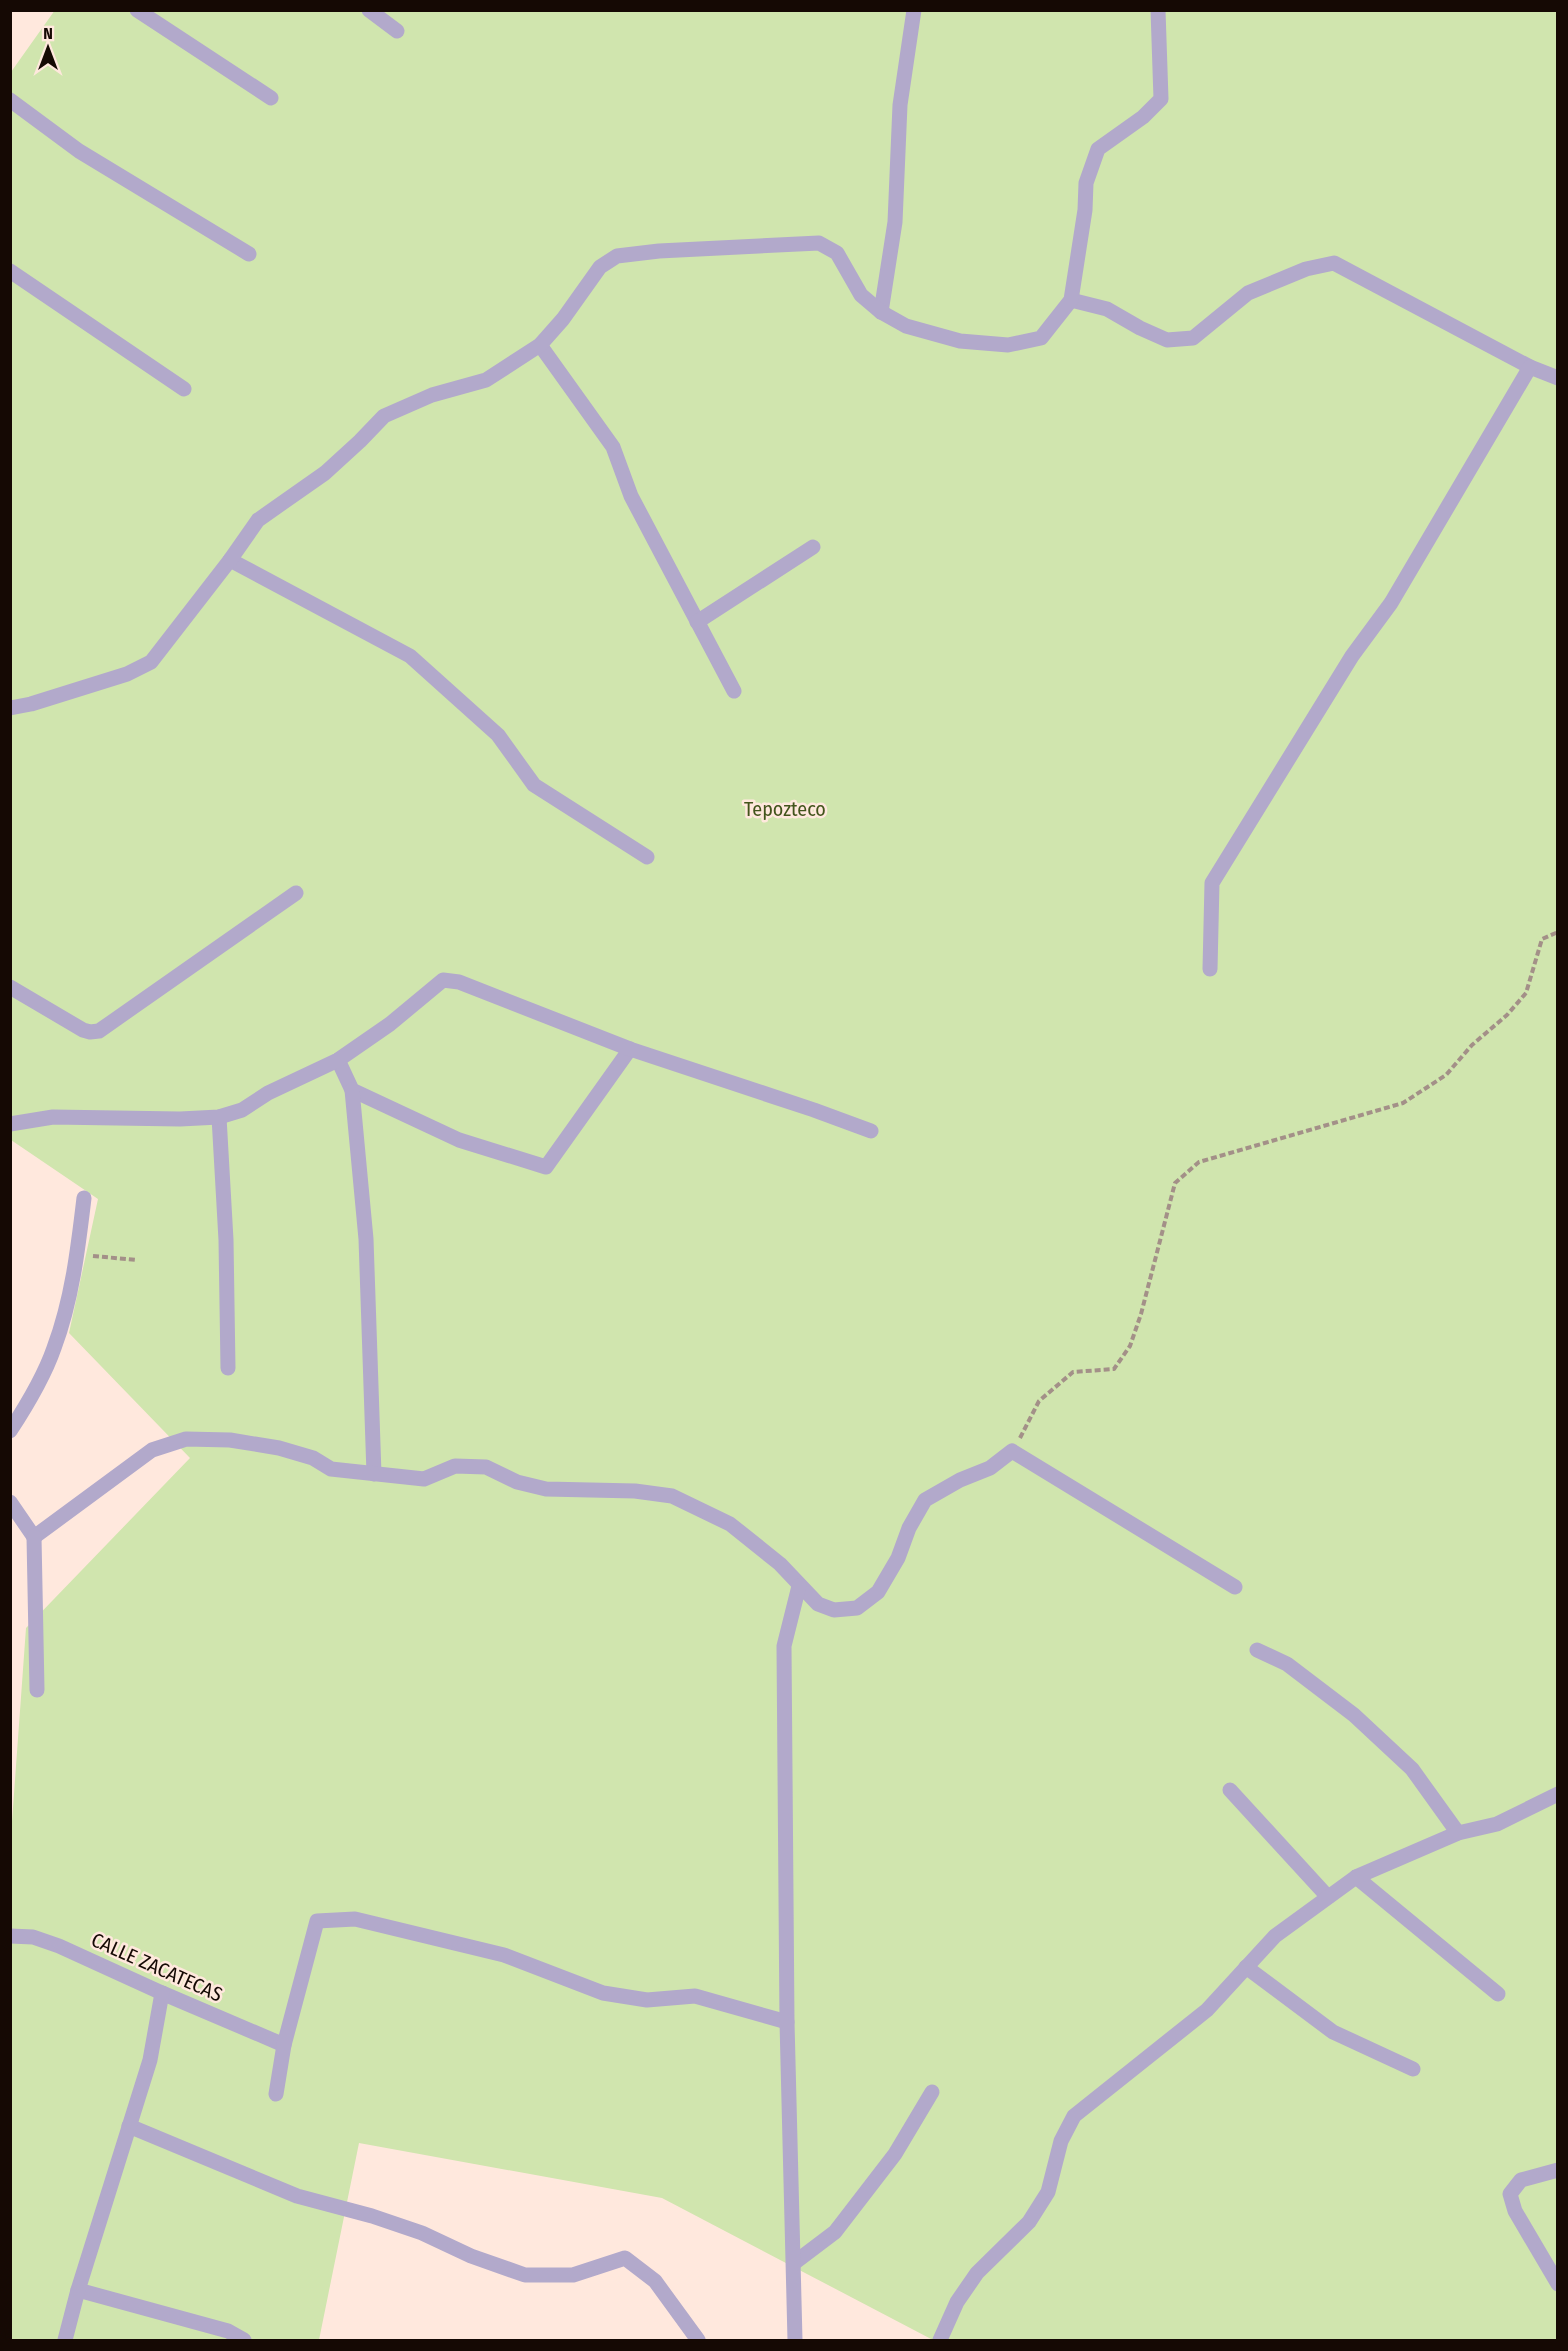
<svg xmlns="http://www.w3.org/2000/svg" width="1568" height="2351" font-family="'Fira Sans Condensed',sans-serif">
<style>
.green{fill:#d0e5ae}
.lines{fill:none;stroke-linecap:round;stroke-linejoin:round}
.path{stroke:#a39088;stroke-width:4;stroke-dasharray:6 3;stroke-linecap:butt}
.street{stroke:#b2a9cb;stroke-width:15}
.labels{text-anchor:middle;dominant-baseline:central;stroke-width:5;stroke-linejoin:round;paint-order:stroke}
.park-label{font-size:20px;fill:#42541b;stroke:#ffe8dd}
.street-label{font-size:20px;fill:#150904;stroke:#ffe8dd}
</style>
<rect width="100%" height="100%" fill="#ffe8dd"/>
<path class="green" d="M55,10L1557,11V2340H933L662,2198L359,2143L319,2340H11L10,1849L26,1628L190,1458L69,1333L98,1199L11,1140V72Z"/>
<g class="lines">
<g class="path">
<path d="M93,1256L137,1260"/>
<path d="M1020,1438L1039,1401L1073,1372L1114,1369L1130,1346L1141,1314L1175,1183L1199,1162L1403,1103L1446,1075L1472,1045L1507,1015L1526,993L1542,939L1558,932"/>
</g>
<g class="street">
<path d="M137,10L271,98"/>
<path d="M369,10L397,31"/>
<path d="M10,100L79,151L249,254"/>
<path d="M10,271L184,389"/>
<path d="M1071,300L1107,309L1140,328L1167,340L1193,338L1248,293L1306,269L1334,263L1530,367L1558,378"/>
<path d="M881,312L895,222L900,105L914,10"/>
<path d="M540,345L613,447L631,496L734,691"/>
<path d="M230,560L410,656L498,735L534,785L647,857"/>
<path d="M697,622L813,547"/>
<path d="M10,708L31,704L127,674L151,662L230,560L258,520L325,473L360,441L384,416L432,395L486,380L540,345L563,319L600,267L617,256L659,251L819,243L837,253L861,295L881,312L906,326L960,341L1008,345L1041,338L1071,300L1085,210L1086,183L1098,149L1143,117L1161,99L1158,10"/>
<path d="M1210,969L1212,883L1352,656L1391,603L1530,367"/>
<path d="M10,987L83,1030L90,1032L99,1031L296,893"/>
<path d="M338,1060L352,1090L459,1140L546,1167L630,1049"/>
<path d="M352,1090L366,1239L374,1474"/>
<path d="M219,1117L226,1240L228,1368"/>
<path d="M10,1124L53,1117L180,1119L219,1117L242,1110L268,1093L338,1060L390,1024L443,980L459,982L630,1049L814,1110L871,1131"/>
<path d="M10,1431C27,1405 44,1377 54,1348C72,1300 78,1249 84,1198"/>
<path d="M10,1502L34,1537"/>
<path d="M34,1537L152,1450L186,1439L230,1440L279,1448L313,1458L331,1469L424,1479L455,1466L486,1467L517,1482L546,1489L635,1491L672,1496L730,1524L780,1564L818,1604L834,1610L857,1608L878,1592L898,1558L909,1528L925,1500L960,1480L990,1468L1012,1451L1235,1587"/>
<path d="M34,1537L37,1690"/>
<path d="M1257,1650L1287,1664L1354,1715L1412,1769L1458,1833"/>
<path d="M1230,1790L1328,1897"/>
<path d="M1356,1877L1498,1994"/>
<path d="M10,1936L33,1937L59,1946L162,1993L284,2045"/>
<path d="M1246,1967L1333,2032L1413,2069"/>
<path d="M276,2094L284,2045L317,1921L355,1919L504,1955L603,1993L647,2000L695,1996L787,2022"/>
<path d="M129,2126L297,2196L372,2216L422,2233L471,2256L525,2275H573L625,2258L655,2281L698,2340"/>
<path d="M1558,2170L1521,2180L1510,2194L1515,2211L1558,2284"/>
<path d="M794,2263L835,2232L895,2154L932,2092"/>
<path d="M78,2290L228,2331L244,2340"/>
<path d="M65,2340L78,2290L150,2060L162,1993"/>
<path d="M795,2340L787,2022L784,1646L799,1586"/>
<path d="M940,2340L957,2302L977,2273L1029,2222L1048,2192L1061,2141L1074,2116L1207,2010L1275,1936L1356,1877L1458,1833L1497,1824L1558,1794"/>
</g>
</g>
<g class="labels">
<g class="park-label">
<text x="785" y="809">Tepozteco</text>
</g>
<g class="street-label">
<text transform="translate(157 1967) rotate(24)">CALLE ZACATECAS</text>
</g>
</g>
<rect width="1568" height="2351" fill="none" stroke="#150904" stroke-width="24"/>
<g transform="translate(48 48)" stroke="#ffe8dd" stroke-width="4.5" paint-order="stroke">
<path d="M0-4.5L10 22L0 15L-10 22Z" fill="#150904"/>
<text y="-9" font-size="16" font-weight="bold" text-anchor="middle" fill="#150904">N</text>
</g>
</svg>
